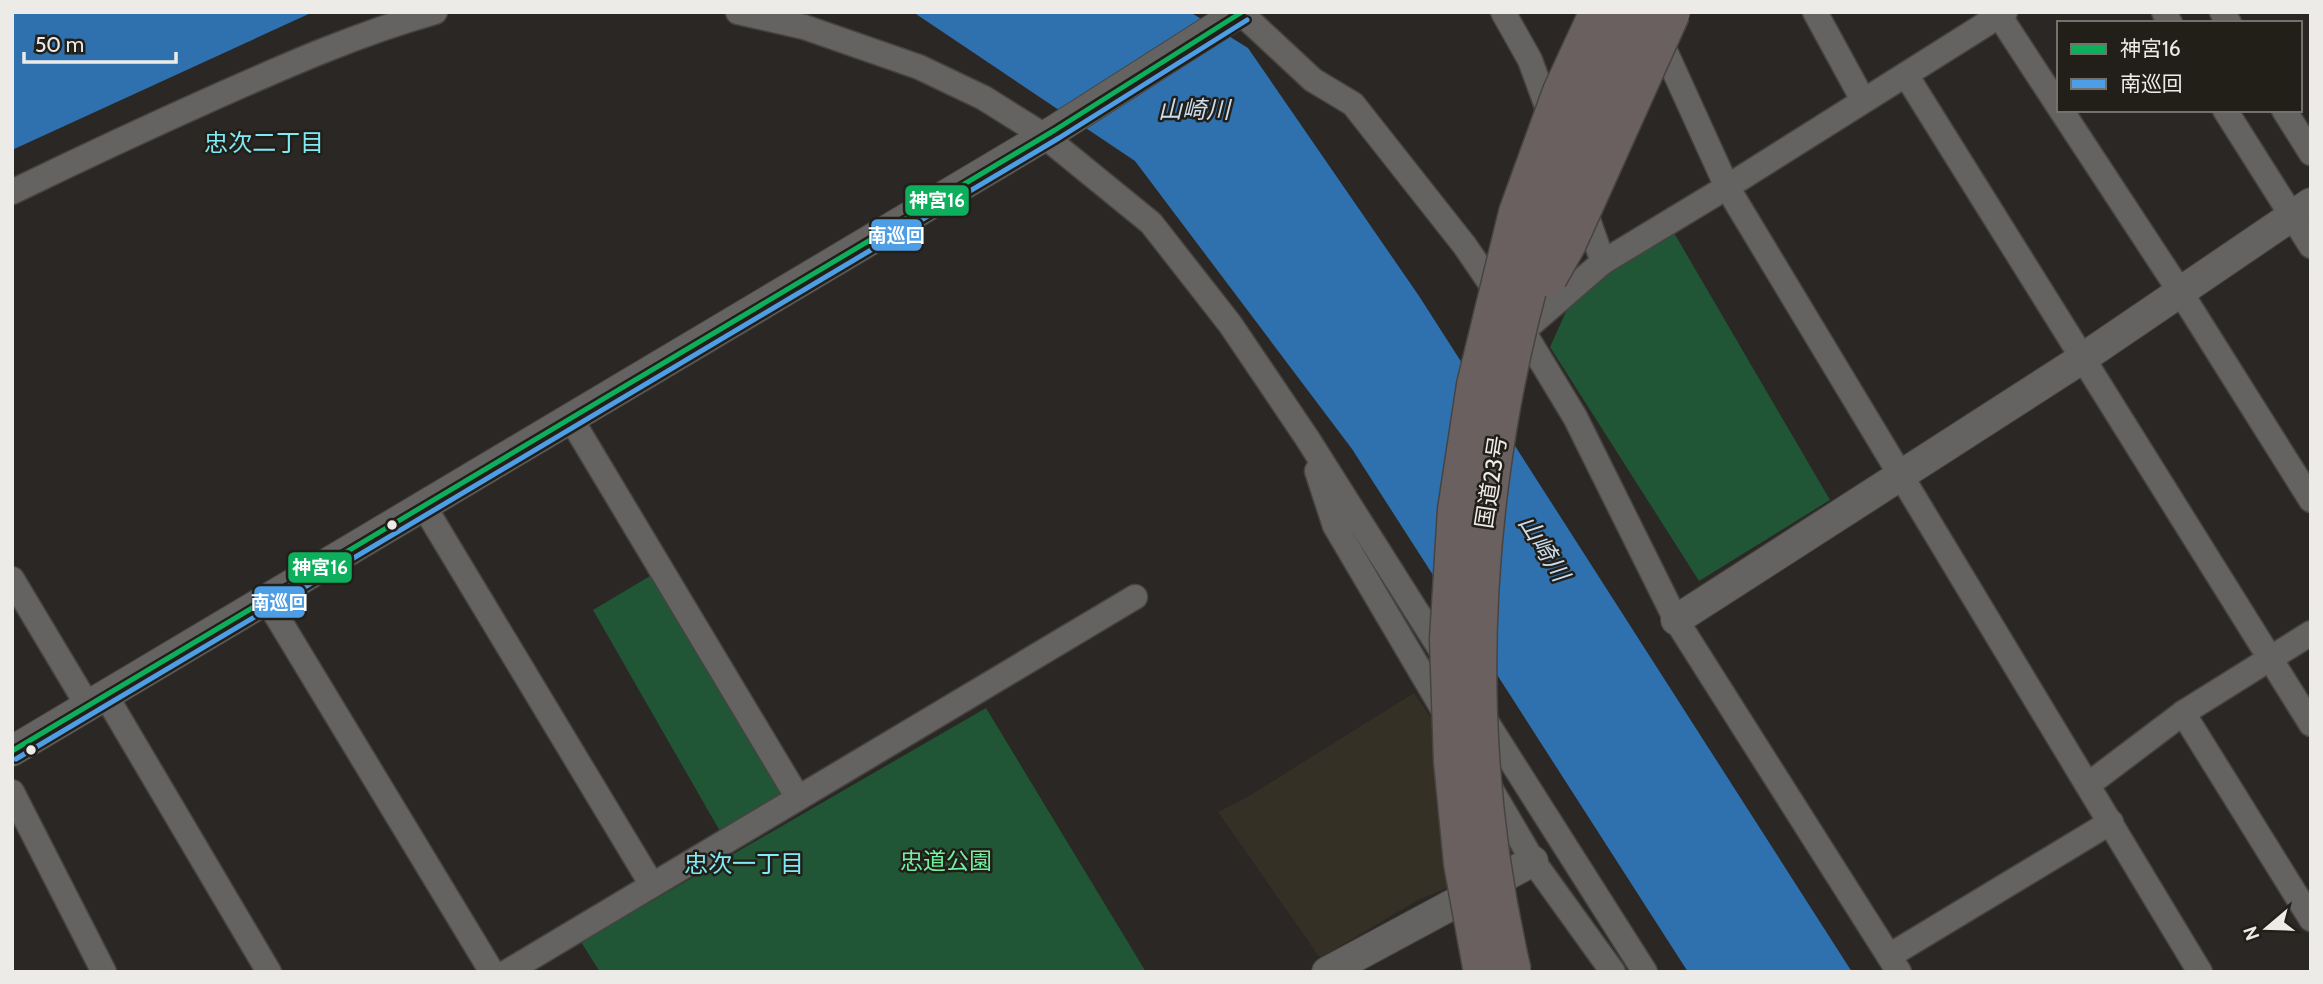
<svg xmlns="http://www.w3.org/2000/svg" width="2323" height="984" font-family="Cabin,'Noto Sans JP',sans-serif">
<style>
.built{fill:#353025}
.green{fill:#205535}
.water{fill:#2e71ae}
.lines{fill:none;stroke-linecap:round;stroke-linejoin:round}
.minor-casing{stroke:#464441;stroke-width:27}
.tertiary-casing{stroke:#464441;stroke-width:32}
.minor{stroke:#656361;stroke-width:24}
.tertiary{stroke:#656361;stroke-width:30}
.trunk-bridge-casing{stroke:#464441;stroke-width:41;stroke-linecap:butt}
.trunk-bridge{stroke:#6a6060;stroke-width:38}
.bus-1-casing{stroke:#221f19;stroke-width:10}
.bus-2-casing{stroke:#221f19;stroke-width:10}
.bus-1{stroke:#0daf5c;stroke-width:5}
.bus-2{stroke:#4d9ee5;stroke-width:5}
.bus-dot{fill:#edebe7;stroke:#221f19;stroke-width:2.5}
.labels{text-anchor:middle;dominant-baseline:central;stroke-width:5;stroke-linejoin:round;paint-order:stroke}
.street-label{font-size:23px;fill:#edebe7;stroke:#221f19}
.park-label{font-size:23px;fill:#73f1a2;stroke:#221f19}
.water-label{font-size:24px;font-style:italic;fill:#cbddef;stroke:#221f19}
.neighbourhood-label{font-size:24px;fill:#7feaf6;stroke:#221f19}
.line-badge{stroke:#221f19;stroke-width:2.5}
.badge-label{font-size:19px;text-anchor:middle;font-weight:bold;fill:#fff}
</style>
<rect width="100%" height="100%" fill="#2a2724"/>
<path class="built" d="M1414,693L1521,847L1515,860L1418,900L1320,958L1218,812L1249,796Z"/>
<g class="green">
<path d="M1670,226L1830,500L1699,581L1550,347L1573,296Z"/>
<path d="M655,573L788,793L721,833L593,610Z"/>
<path d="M986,708L1146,972H600L581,942Z"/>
</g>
<g class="water">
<path d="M12,12H313L12,150Z"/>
<path d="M913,12H1190L1248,48L1419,296L1852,972H1688L1352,449L1135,161Z"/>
</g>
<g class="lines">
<g class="minor-casing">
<g id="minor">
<path d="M738,12L804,27L919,67L984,98L1043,135L1151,223L1230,324L1307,438L1448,661"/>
<path d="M1240,12L1313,80L1353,104L1465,246L1523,331L1575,417L1676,620L1899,972"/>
<path d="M1503,12L1530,60L1553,123"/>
<path d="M1815,12L1863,100"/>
<path d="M1997,12L2059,107"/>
<path d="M2164,12L2170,23"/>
<path d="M2222,12L2229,23"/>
<path d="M1656,31L1727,187L2200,972"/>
<path d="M1906,75L2311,724"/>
<path d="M2061,110L2181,293L2311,500"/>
<path d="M2225,110L2311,246"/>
<path d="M2284,110L2311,153"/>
<path d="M12,192C78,160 144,129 211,99C285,66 357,34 435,12"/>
<path d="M1582,203L1603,262"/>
<path d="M1523,331L1603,262L1727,187L2005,12"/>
<path d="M571,419L798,798"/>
<path d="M1317,471L1335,526L1447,716"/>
<path d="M425,508L652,885"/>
<path d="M12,579L88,706"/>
<path d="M267,600L492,972"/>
<path d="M106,696L269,972"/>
<path d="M2183,713L2311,919"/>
<path d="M1482,715L1645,972"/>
<path d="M2089,784L2183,713L2311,633"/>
<path d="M1489,786L1533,861L1613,972"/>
<path d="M12,792L104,972"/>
<path d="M1889,956L2111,822"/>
<path d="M507,972L1135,597"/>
</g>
</g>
<g class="tertiary-casing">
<g id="tertiary">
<path d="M1676,620L2083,358L2311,203"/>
<path d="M12,751L1055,130L1229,19L1243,12"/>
<path d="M1327,972L1533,861"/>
</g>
</g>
<use href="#minor" class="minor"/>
<use href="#tertiary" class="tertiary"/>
<g class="trunk-bridge-casing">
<g id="trunk-bridge">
<path d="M1548,277L1567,243L1671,12"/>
<path d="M1483,972L1463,863L1453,761L1449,639L1457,510L1476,385L1518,213L1562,92L1599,12"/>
<path d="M1512,972C1437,652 1487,305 1631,12"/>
</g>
</g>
<use href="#trunk-bridge" class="trunk-bridge"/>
<g class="bus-1-casing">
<path id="bus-1" d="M12,751L1055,130L1242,12"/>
</g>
<g class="bus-2-casing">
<path id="bus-2" d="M16,759L1059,138L1247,20"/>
</g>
<use href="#bus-1" class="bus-1"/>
<use href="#bus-2" class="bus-2"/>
</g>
<g class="bus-dot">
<circle cx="392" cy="525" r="6"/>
<circle cx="31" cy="750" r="6"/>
</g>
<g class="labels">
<g class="street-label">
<text transform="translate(1491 482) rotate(-81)">国道23号</text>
</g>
<g class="park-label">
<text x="946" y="861">忠道公園</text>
</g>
<g class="water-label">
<text x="1194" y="109">山崎川</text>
<text transform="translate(1544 548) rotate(58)">山崎川</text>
</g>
<g class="neighbourhood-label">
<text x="264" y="142">忠次二丁目</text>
<text x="744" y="863">忠次一丁目</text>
</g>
</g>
<g class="line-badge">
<rect x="904" y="184" width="66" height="33" rx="7" fill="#0daf5c"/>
<rect x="870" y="218" width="53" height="34" rx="7" fill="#4d9ee5"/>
<rect x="287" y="551" width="66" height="33" rx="7" fill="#0daf5c"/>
<rect x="253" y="585" width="53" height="34" rx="7" fill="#4d9ee5"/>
</g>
<g class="badge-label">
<text x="937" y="207">神宮16</text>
<text x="896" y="242">南巡回</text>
<text x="320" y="574">神宮16</text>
<text x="279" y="609">南巡回</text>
</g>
<rect width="2323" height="984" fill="none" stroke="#edebe7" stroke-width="28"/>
<rect x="2057" y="21" width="245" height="91" fill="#221f19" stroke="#73716b" stroke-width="2"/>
<rect x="2071" y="44" width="35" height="10" fill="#0daf5c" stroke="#73716b" stroke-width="2"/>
<text x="2120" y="56" font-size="21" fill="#edebe7">神宮16</text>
<rect x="2071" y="79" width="35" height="10" fill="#4d9ee5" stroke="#73716b" stroke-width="2"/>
<text x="2120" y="91" font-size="21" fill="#edebe7">南巡回</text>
<g transform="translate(2267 928) rotate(251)" stroke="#221f19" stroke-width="5" paint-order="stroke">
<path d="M0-5L12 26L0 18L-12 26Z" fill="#edebe7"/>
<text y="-10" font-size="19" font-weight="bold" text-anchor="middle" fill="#edebe7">N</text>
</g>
<path d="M24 52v10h152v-10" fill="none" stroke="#edebe7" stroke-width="3.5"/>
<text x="35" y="52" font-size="21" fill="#edebe7" stroke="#221f19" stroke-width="5" paint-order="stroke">50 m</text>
</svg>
